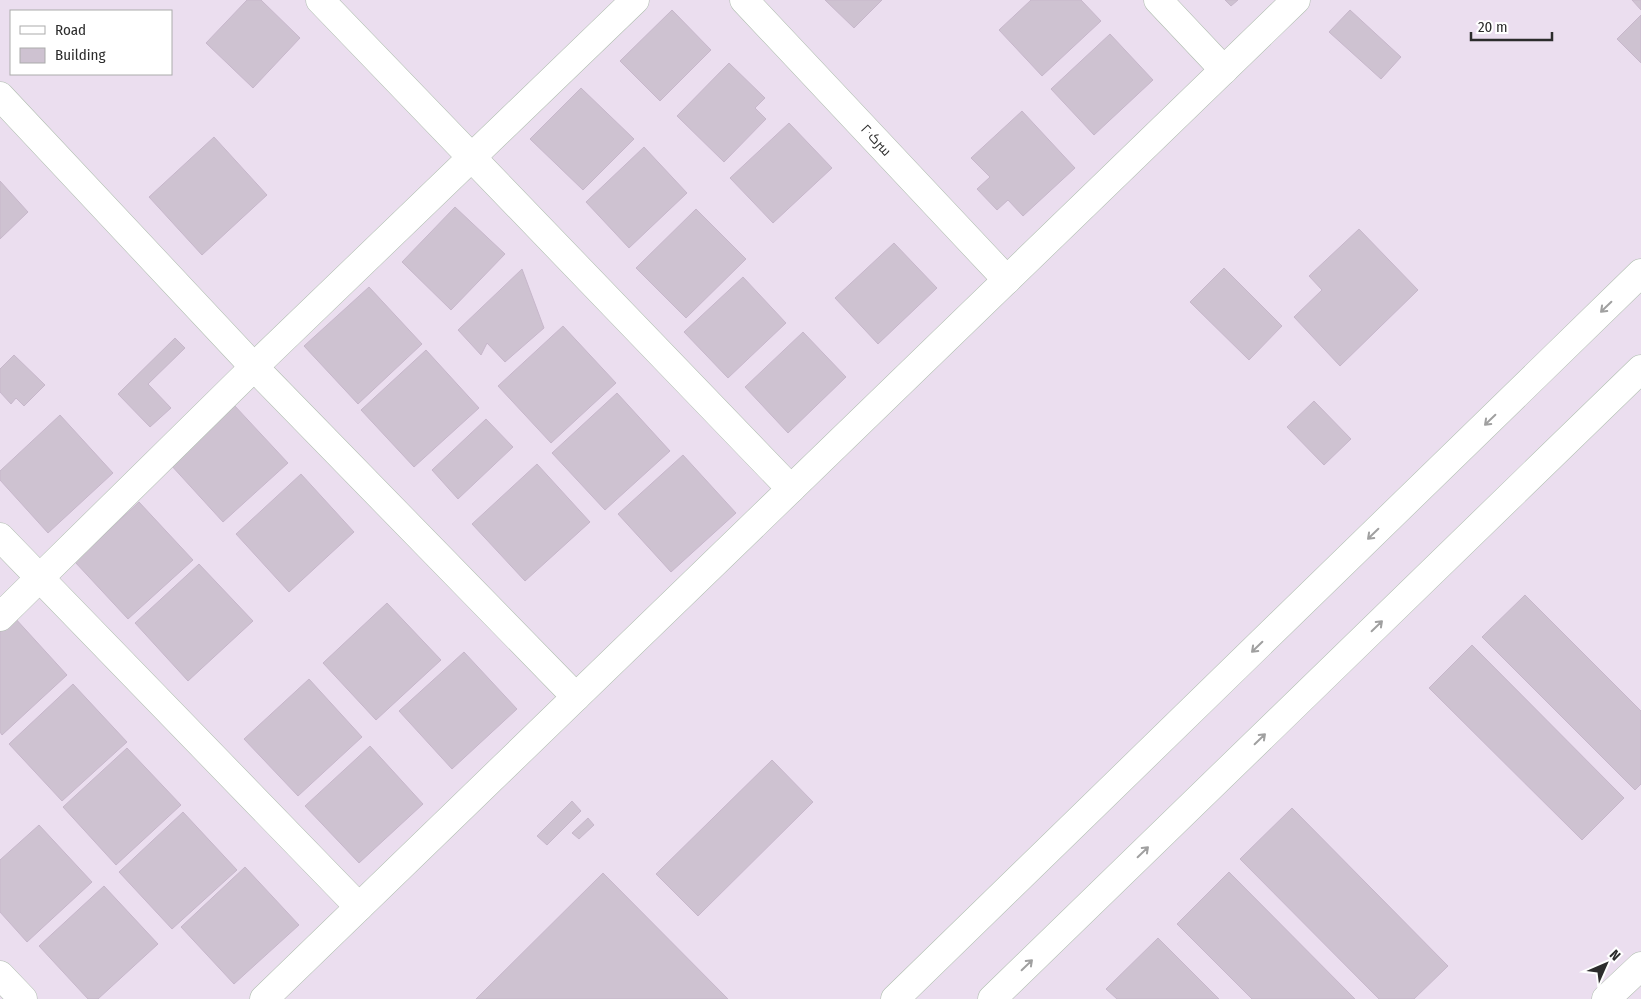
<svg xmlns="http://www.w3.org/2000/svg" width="1641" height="999" font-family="'Fira Sans Condensed',Cairo,sans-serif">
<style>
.building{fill:#cec2d1;stroke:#c7b7cb}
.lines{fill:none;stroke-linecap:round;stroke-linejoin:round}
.minor-casing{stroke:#aebdae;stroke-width:29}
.minor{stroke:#fff;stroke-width:28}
.oneway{stroke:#a0a0a0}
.labels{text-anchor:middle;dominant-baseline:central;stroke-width:5;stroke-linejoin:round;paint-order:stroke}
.street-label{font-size:14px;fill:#2c2c2c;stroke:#fff}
</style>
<rect width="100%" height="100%" fill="#ebdeef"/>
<g class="building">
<path d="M247,0H261L300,38L253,88L206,43Z"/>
<path d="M825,0H882L854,28Z"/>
<path d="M1031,0H1081L1101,21L1042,76L999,30Z"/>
<path d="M1225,0H1238L1231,6Z"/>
<path d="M1632,0H1641V10Z"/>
<path d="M672,10L711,50L660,101L620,61Z"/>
<path d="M1350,10L1401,57L1381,79L1329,32Z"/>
<path d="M1641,15V63L1617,39Z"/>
<path d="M1110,34L1153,80L1094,135L1051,89Z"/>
<path d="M729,63L765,98L755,108L766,119L724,162L677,116Z"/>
<path d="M581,88L634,139L583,190L530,139Z"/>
<path d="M1022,111L1075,168L1023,216L1008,200L997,210L977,189L990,177L971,158Z"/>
<path d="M789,123L832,168L773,223L730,178Z"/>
<path d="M214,137L267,195L202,255L149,197Z"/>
<path d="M644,147L687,193L629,248L586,202Z"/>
<path d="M0,181L28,212L0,239Z"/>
<path d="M455,207L505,254L451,310L402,262Z"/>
<path d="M696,209L746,259L686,318L636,268Z"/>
<path d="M1359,229L1418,290L1340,366L1294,317L1322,290L1309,276Z"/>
<path d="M894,243L937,288L878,344L835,298Z"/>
<path d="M1224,268L1282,326L1249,360L1190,302Z"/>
<path d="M522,269L544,328L505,362L487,343L481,355L458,330Z"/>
<path d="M743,277L786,323L728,378L684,332Z"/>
<path d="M369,287L422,344L358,404L304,346Z"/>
<path d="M563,326L616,383L551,443L498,386Z"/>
<path d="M803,332L846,377L788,433L745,387Z"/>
<path d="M175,338L185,348L148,384L171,408L150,427L118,394Z"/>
<path d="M426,350L479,408L414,467L361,410Z"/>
<path d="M14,355L45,385L24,406L16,398L11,404L0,392V369Z"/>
<path d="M617,393L670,451L605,510L552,453Z"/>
<path d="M1314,401L1351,439L1324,465L1287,427Z"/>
<path d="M234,405L288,463L223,522L170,464Z"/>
<path d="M60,415L113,473L48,533L0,480V471Z"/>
<path d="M486,419L513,447L458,499L432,470Z"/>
<path d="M683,455L736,513L671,572L618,514Z"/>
<path d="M537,464L590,522L525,581L472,524Z"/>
<path d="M301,474L354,532L289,592L236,534Z"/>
<path d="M139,502L193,560L128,619L75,562Z"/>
<path d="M199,564L253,621L188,681L135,623Z"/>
<path d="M1525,595L1641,711V784L1635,790L1482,637Z"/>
<path d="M387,603L441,660L376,720L323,663Z"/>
<path d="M14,617L67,675L2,735L0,732V630Z"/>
<path d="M1472,645L1624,798L1582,840L1429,688Z"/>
<path d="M464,652L517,709L452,769L399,711Z"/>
<path d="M309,679L362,737L298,796L244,739Z"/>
<path d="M73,684L127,742L62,801L9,744Z"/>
<path d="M370,746L423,804L359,863L305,806Z"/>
<path d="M127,748L181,805L116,865L63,807Z"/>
<path d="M772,760L813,802L698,916L656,874Z"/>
<path d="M572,801L581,811L547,845L537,836Z"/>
<path d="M1292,808L1448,966L1414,999H1379L1240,859Z"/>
<path d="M183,812L237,870L172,929L119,872Z"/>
<path d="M588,818L594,825L579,839L572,833Z"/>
<path d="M39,825L92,882L27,942L0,912V860Z"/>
<path d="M245,867L299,925L234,984L181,927Z"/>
<path d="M1229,872L1355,999H1252L1177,924Z"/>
<path d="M603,873L728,999H476Z"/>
<path d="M104,886L158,944L98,999H88L39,946Z"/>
<path d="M1158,938L1219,999H1117L1106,989Z"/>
</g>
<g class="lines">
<g class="minor-casing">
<g id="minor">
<path d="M320,0L791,489"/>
<path d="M744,0L1007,280"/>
<path d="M1158,0L1224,70"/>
<path d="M0,96L254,367L576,697"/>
<path d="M0,537L359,907"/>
<path d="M0,617L254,367L635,0"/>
<path d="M0,975L23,999"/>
<path d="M264,999L1296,0"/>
<path d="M895,999L1641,273"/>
<path d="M992,999L1641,369"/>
<path d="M1606,999L1641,966"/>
</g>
</g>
<use href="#minor" class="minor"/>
</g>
<defs><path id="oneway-shaft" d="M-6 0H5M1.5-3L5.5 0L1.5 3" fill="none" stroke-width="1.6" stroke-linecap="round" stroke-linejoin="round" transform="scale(1.25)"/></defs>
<g class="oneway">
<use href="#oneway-shaft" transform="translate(1606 307) rotate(136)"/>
<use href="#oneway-shaft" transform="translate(1490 420) rotate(136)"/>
<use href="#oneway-shaft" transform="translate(1373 534) rotate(136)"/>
<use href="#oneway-shaft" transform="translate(1377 626) rotate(-44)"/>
<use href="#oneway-shaft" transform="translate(1257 647) rotate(136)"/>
<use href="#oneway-shaft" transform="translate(1260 739) rotate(-44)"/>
<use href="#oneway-shaft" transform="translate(1143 852) rotate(-44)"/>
<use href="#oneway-shaft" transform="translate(1027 965) rotate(-44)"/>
</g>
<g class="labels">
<g class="street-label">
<text transform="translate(876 140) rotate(47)">سرک۲۰</text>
</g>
</g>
<rect x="10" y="10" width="162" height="65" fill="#ffffff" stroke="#ababab"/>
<rect x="20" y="26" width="25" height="8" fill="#ffffff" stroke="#ababab"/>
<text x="55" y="35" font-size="15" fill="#2c2c2c">Road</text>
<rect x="20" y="48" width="25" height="15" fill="#cec2d1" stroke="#ababab"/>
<text x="55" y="60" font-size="15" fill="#2c2c2c">Building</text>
<g transform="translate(1606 964) rotate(45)" stroke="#ffffff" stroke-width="4" paint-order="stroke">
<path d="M0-4L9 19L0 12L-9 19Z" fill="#2c2c2c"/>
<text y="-8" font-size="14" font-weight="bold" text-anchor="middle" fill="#2c2c2c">N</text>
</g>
<path d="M1471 32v8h81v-8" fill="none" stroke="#2c2c2c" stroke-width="2.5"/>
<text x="1478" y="32" font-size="15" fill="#2c2c2c" stroke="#ffffff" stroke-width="4" paint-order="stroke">20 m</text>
</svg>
